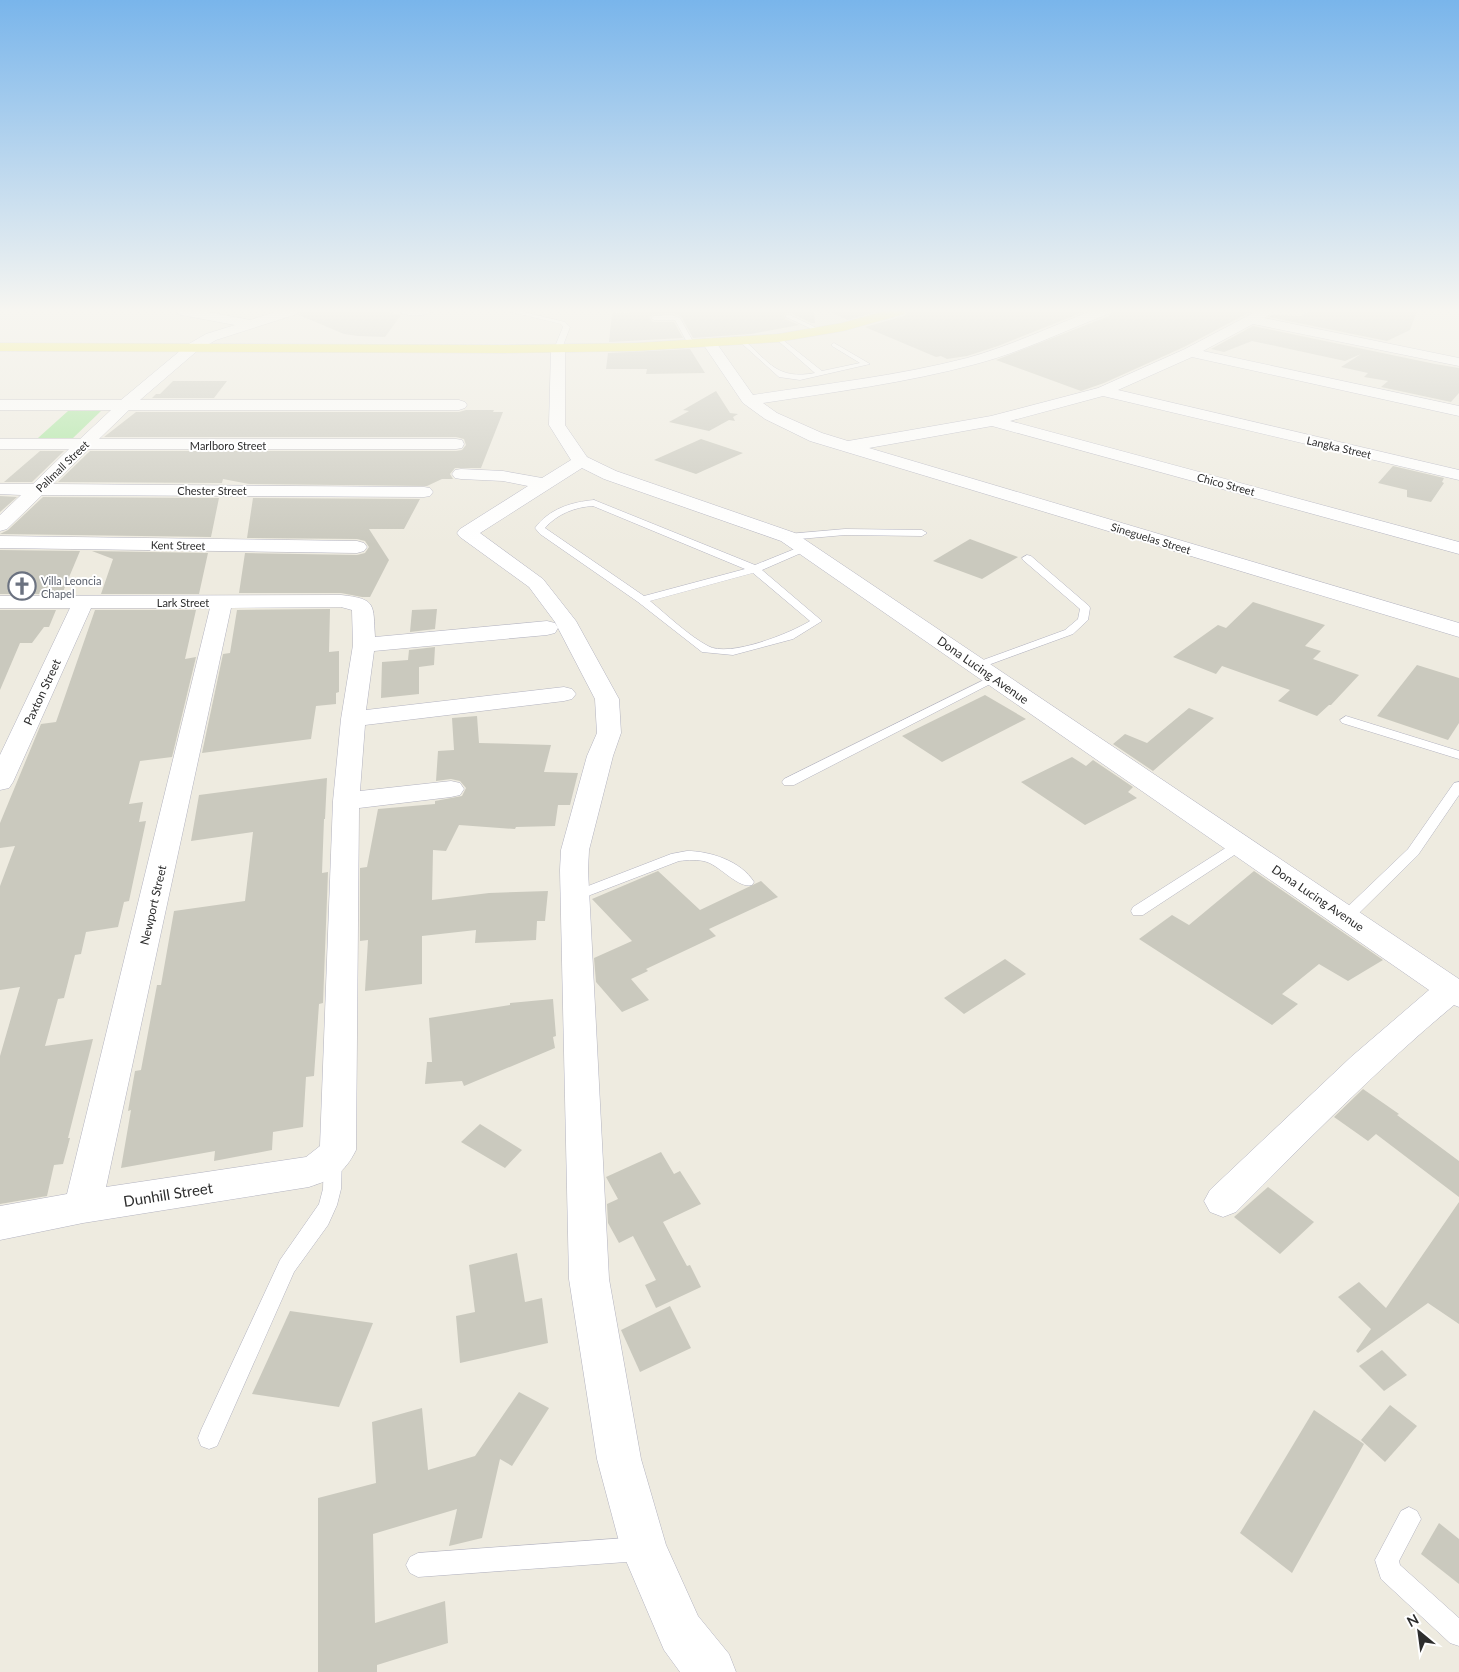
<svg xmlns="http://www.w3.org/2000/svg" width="1459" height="1672" font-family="Lato,sans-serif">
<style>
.green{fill:#a7e59d}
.building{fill:#cac9be}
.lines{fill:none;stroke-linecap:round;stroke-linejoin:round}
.lane-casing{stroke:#b3b3c0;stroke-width:1}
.street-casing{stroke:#b3b3c0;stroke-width:1}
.primary-casing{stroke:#cdcdcd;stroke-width:1}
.lane{fill:#fff;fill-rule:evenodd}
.street{fill:#fff;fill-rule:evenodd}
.primary{fill:#f2ed61;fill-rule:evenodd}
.labels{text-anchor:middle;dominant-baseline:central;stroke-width:4;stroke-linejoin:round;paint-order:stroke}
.far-street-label{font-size:11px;fill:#2d2d2d;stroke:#fff}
.far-worship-label{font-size:11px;fill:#5b616d;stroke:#fff;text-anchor:start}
.street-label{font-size:12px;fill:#2d2d2d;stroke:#fff}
.near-street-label{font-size:15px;fill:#2d2d2d;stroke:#fff}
</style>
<rect width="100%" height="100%" fill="#eeebe0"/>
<path class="green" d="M68,411H101L73,438H38Z"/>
<g class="building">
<path d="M301,311H379L401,315L385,337L358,336L344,334L299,315Z"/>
<path d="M629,311H814L815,323H811L791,313H786L784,315L785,319L799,325L751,334L693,338L681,316L672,313L654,314L649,317L653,322H674L683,338L609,342L612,313H629Z"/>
<path d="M828,311H878L848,320Z"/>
<path d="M908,311H1086L998,346L967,356L947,359L941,356L936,357L865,327L904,316Z"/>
<path d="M1112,311H1252L1184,347L1104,383L1081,391L996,360L1109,316Z"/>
<path d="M1310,311H1417L1410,330L1387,341L1269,317L1271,315L1301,316Z"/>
<path d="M1253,326L1435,364L1459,368V393L1451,402L1381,387L1388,381L1364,377L1368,373L1341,367L1361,354L1345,361L1252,341L1224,352L1211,349Z"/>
<path d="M690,349L705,373L646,374L647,369H606L608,353Z"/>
<path d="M173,381H227L214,398H152L156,394H160Z"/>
<path d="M716,391L730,413L738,414L733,417L735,421L729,420L709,431L669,422L689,411L683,410Z"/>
<path d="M466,410H494L493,412H503L481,468H455L450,474L453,479H442L427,486L249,484L223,479L222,483L58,482L90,451H456L462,450L466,445L464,439L456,437H104L136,412H459Z"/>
<path d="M701,439L743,453L696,474L654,460Z"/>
<path d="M40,451H64L32,482H4Z"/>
<path d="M1393,466L1444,478L1442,482L1444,483L1431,502L1407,497V490L1378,483Z"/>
<path d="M0,496L17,497L0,512Z"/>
<path d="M43,497L219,498L211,537L0,534L8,530Z"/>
<path d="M253,498L420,499L404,529H369L389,560L370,597H362L341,593H239L245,553L357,555L365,553L369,547L365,541L357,539L247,538Z"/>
<path d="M970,539L1018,557L982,579L933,561Z"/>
<path d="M0,550L80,551L62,594H0Z"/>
<path d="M92,551L208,553L199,594H101L113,559Z"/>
<path d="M1253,602L1325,625L1305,646L1321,651L1313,659L1359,675L1331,705H1329L1317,716L1278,701L1290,690L1222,666L1216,674L1173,657L1218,625L1226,628Z"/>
<path d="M330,609L329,652L339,651V692L336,693V704L316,706L311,739L202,753L223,654L230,653L237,610Z"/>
<path d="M437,609L435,629L410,632L412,610Z"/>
<path d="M0,610H56L49,627H44L32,643H20L0,690Z"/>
<path d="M95,610H196L185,659L196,657L172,757L140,761L129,804L143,802L139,822L146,821L129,901L124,902L118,927L86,932L81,954L75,955L64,998L58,999L45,1046L93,1039L68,1138H70L63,1164L54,1165L47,1196L0,1204V1056L20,987L0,990V886L15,846L0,848V823L41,724L56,722Z"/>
<path d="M435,647L434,665L419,667V694L381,698L382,662L408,660L409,650Z"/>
<path d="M1417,665L1459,678V723L1448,740L1377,716Z"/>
<path d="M985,695L1026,719L942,762L902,736Z"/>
<path d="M1189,708L1214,718L1153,771L1113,744L1125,734L1147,743Z"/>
<path d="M477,716L479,743L551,745L544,772L578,773L570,805H558L555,826L516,827L515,829L459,825L446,851L433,850L432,900L489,893L548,891L545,921H537L536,940L475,943L476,930L422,936V984L365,991L368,940L360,941V868L367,867L378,809L435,804V801L462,796L466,788L460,781L451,779L436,781L438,751L454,750L452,718Z"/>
<path d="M1072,757L1086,766L1093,760L1133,787L1128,792L1137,798L1085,825L1021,782Z"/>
<path d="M327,778L325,819H324L322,873L328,872L323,1003L319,1004L314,1076L306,1077L303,1127L273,1132L272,1150L214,1161L215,1151L121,1168L131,1110L128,1111L135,1071L141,1070L157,985H161L174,911L245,901L253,832L191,841L199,795Z"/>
<path d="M658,871L700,910L761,881L778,897L709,929L716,936L646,969L648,971L631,979L649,1000L622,1012L596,982L594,958L632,941L592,899Z"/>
<path d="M1254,871L1383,960L1348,981L1319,964L1282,994L1298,1004L1272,1025L1139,939L1172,915L1189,925Z"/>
<path d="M1005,959L1026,974L964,1014L944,998Z"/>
<path d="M553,999L556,1036L553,1037L555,1048L464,1086L462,1081L425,1084L427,1062H432L429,1018L510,1005V1003Z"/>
<path d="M1363,1089L1399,1114L1397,1115L1459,1161V1197L1376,1134L1368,1141L1334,1117Z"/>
<path d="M480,1124L522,1150L505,1168L461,1142Z"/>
<path d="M661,1152L674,1174L680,1171L701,1204L663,1222L687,1266L690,1265L701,1287L656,1308L645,1285L656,1280L633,1236L619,1243L608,1223L607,1204L618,1199L606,1177Z"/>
<path d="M1268,1187L1314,1222L1280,1254L1234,1217Z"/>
<path d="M1459,1202V1324L1428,1303L1358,1353L1356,1351L1371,1329L1338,1297L1359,1282L1386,1308Z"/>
<path d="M517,1253L525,1302L542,1298L548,1343L460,1363L456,1316L475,1312L469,1265Z"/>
<path d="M670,1306L691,1348L640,1372L621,1330Z"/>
<path d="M290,1311L373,1323L339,1407L252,1394Z"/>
<path d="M1382,1350L1407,1375L1384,1391L1359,1366Z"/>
<path d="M519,1392L549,1408L512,1466L500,1459L482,1538L449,1546L457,1509L373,1534L375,1623L445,1601L448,1643L377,1665V1672H318V1498L376,1483L372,1422L422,1408L428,1470L475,1456Z"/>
<path d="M1390,1405L1417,1426L1385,1462L1361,1440Z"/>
<path d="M1314,1410L1364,1444L1292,1573L1240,1533Z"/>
<path d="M1439,1523L1459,1539V1584L1421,1554Z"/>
</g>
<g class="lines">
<g class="lane-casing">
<g id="lane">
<path d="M507,311H519L565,322L570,327L561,351L554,349L563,327L561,324Z"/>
<path d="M672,315L680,318L695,345L693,346H689L675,320H654L651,318L654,316Z"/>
<path d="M786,315H790L823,331L818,332L786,317Z"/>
<path d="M778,336L822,371L860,363L832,346V344L834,343L870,364L800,380L779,377L739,341L744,340C770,363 777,380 815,373L776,339V337Z"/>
<path d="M594,500L755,565L802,546H808V550L762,570L822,621L793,639L733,655L702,652L638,602L540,534L535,528C549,509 571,502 594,500ZM593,506L745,569L644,596L545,528C557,514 575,507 593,506ZM753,573L810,621C791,633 729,658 708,646C689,636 667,615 650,601Z"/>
<path d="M845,529L922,530L927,533L922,536L845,535L788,540L783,537L788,534Z"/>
<path d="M1027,555L1031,556L1089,606L1090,608L1088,620L1073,634L980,668H972L970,666L972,664L1065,630L1078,619L1080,609L1023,560L1022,558Z"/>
<path d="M994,675L1000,678L998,680L794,785H784L782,782L784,779Z"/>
<path d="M1346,716L1459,751V759L1342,723L1340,720Z"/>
<path d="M1459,782V795L1418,855L1351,921H1341L1339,917L1341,913L1408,849L1454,783Z"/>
<path d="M1240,841L1245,842L1247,845L1245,848L1143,915H1133L1131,911L1133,907L1235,842Z"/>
<path d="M687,851C710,851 741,861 754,882L752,885C739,889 721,867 707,862C698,859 688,860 679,861L580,899H570L568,896L570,893L671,854Z"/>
<path d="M333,1151L339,1154L342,1159L341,1189L337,1205L328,1225L294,1272L217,1446L209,1449L201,1446L198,1438L201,1430L280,1260L319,1204L323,1189L324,1159L327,1154Z"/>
<path d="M1409,1507L1417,1511L1421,1519L1399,1561L1400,1565L1459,1618V1646L1450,1643L1381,1579L1375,1560L1401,1511Z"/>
<path d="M640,1537L648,1541L652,1549L648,1557L640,1561L418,1577L410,1573L406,1565L410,1557L418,1553Z"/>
</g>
</g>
<g class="street-casing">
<g id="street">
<path d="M174,311H203L250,320L279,311H299L297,314L216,340L197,351L140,400H459L465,402L467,405L465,408L459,410H129L99,439H456L462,440L464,444L462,448L456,449H89L53,484L424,487L430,488L433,492L430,496L424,497L42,495L7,529L0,531V515L21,495L0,494V484H33L69,449H0V439H80L111,410H0V400H121L187,345L206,334L235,325L181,315Z"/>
<path d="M398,311H432C425,317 405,317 398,311Z"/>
<path d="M1091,311H1110L1108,314C1064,331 1022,352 976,364C906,383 834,392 763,403L777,413L822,433L848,441L991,416L1098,388L1185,349L1257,311H1274L1264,318L1459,358V366L1253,324L1203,351L1459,406V416L1192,357L1118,390L1459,470V480L1103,396L1010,421L1459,542V554L992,426L869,448L1459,623V637L810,441L765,419L743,403L703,344L705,341H715L753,395C824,384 897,376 967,358C1010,346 1050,327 1091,311Z"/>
<path d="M558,345L563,346L565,349V425L587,457L616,471L795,533L1459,979V1007L1454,1005C1377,1069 1307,1141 1236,1212L1223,1217L1210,1212L1204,1201L1210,1190L1351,1057L1429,990L781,541L604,479L582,468L480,533L543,579L576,621L619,699L621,733L613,756L589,850L588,870L609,1279L641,1459L666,1545L698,1616L729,1654L736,1672H680L664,1650L621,1549L597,1459L569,1279L560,870L561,850L587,756L597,733L595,699L558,628L555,633L547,635L374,651L366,710L564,687L572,689L576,694L572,699L564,701L365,725L360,791L451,781L460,783L464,789L460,795L451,797L359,808L356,1150C344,1174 333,1179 309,1187L83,1223L0,1240V1206L67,1194L210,608H91L13,782L9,788L0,790V755L70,608H0V596L341,595C377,599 373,604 375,637L547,621L555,623L558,628L555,622L529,587L460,537L457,533L460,529L528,486L503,481L461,479L455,478L452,474L455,470L461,469L503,471L542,478L571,460L549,425L551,349L553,346ZM341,607L352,610L353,645L341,719L333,801L320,1146L306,1157L106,1187L231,608Z"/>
<path d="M0,536L357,541L364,543L367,547L364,551L357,553L0,548Z"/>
</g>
</g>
<g class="primary-casing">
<path id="primary" d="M885,311H906L904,314L843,331L778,342L636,351L503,353L0,351V343L503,345L636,343L778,334L842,323Z"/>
</g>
<use href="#lane" class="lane"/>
<use href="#street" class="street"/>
<use href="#primary" class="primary"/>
</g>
<linearGradient id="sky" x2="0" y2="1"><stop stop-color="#79b5eb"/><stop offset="0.57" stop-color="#f7f6f1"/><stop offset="1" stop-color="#f7f6f1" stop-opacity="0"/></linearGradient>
<rect width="1459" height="545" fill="url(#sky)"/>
<defs>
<g id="church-ring" transform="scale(1.4375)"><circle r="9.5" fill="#fff" stroke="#6b7280" stroke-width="1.5"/><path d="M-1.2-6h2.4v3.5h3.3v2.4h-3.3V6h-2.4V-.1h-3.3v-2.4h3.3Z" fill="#6b7280"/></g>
</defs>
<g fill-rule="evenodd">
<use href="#church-ring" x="22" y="586"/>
</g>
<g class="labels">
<g class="far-street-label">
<text x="228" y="445">Marlboro Street</text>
<text transform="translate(1339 447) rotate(13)">Langka Street</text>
<text transform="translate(62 466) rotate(-44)">Pallmall Street</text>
<text transform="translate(1226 484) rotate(15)">Chico Street</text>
<text x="212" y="490">Chester Street</text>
<text transform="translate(1151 538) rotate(17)">Sineguelas Street</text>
<text transform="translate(178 545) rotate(1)">Kent Street</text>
<text x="183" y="602">Lark Street</text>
</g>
<g class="far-worship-label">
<text x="41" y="580">Villa Leoncia<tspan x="41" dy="13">Chapel</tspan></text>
</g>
<g class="street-label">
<text transform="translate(983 670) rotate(35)">Dona Lucing Avenue</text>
<text transform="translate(42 692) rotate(-65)">Paxton Street</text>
<text transform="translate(1318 898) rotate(34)">Dona Lucing Avenue</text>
<text transform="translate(153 905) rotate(-77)">Newport Street</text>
</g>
<g class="near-street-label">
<text transform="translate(168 1194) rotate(-9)">Dunhill Street</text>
</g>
</g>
<g transform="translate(1419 1632) rotate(331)" stroke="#ffffff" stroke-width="4" paint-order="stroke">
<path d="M0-4L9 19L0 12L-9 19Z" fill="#2d2d2d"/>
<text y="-8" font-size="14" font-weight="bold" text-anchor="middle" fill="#2d2d2d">N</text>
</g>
</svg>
